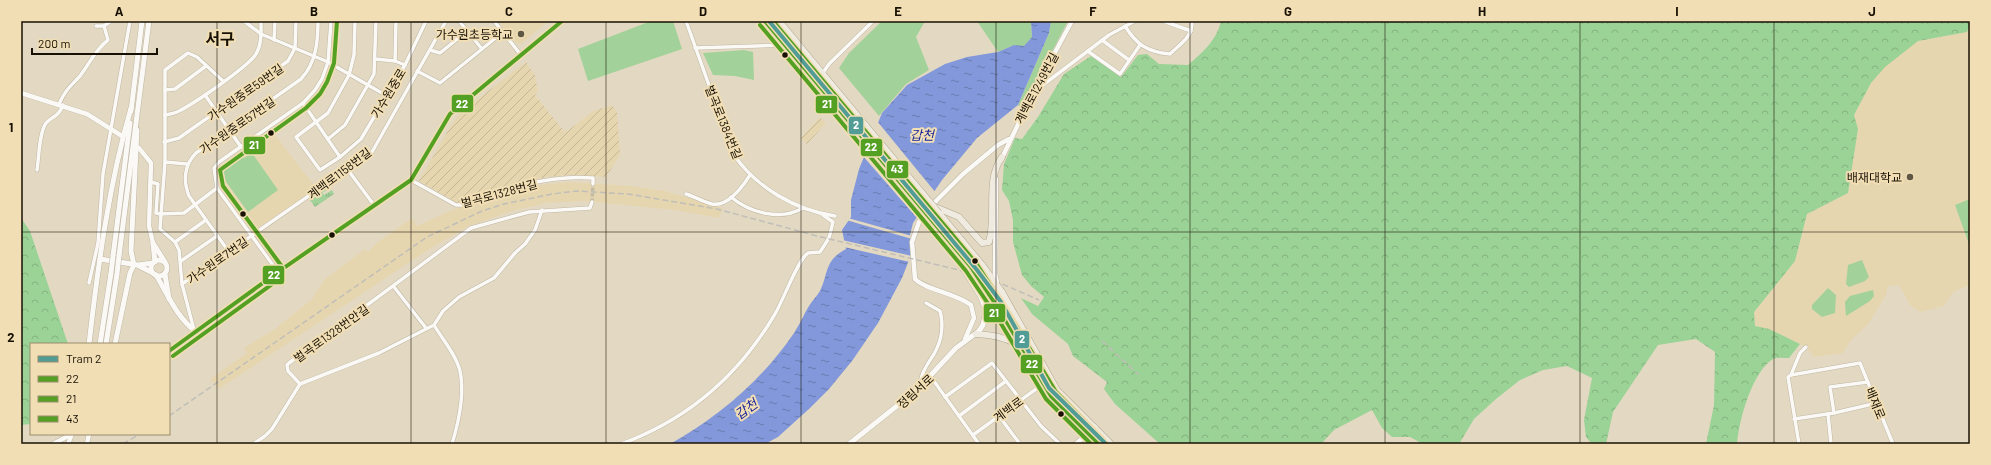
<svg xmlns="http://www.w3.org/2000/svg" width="1991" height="465" font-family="Barlow,'Noto Sans KR',sans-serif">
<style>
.built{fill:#e6d6b0}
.industrial{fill:url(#industrial-furrows)}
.green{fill:#a2d19a}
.forest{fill:url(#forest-crowns)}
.park{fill:url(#park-tufts)}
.water{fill:url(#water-ripples)}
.pier{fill:#e3d9c2}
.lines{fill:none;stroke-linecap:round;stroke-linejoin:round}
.minor-tunnel{stroke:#c5bba5;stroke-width:3.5;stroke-dasharray:3.5 2;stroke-linecap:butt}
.minor-casing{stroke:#beb6a4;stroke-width:4.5}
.tertiary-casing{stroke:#beb6a4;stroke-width:5.5}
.secondary-casing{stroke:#beb6a4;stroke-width:6}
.primary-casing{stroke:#b1a68e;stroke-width:7}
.minor{stroke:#fbf9f6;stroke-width:3.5}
.tertiary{stroke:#fbf9f6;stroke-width:4.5}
.secondary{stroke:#fbf9f6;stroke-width:5}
.primary{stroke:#f0ebe0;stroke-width:6}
.rail{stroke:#c0beb8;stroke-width:1.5;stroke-dasharray:6 3;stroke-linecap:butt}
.tertiary-bridge-casing{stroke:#beb6a4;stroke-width:5.5;stroke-linecap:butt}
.secondary-bridge-casing{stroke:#beb6a4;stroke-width:6;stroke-linecap:butt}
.primary-bridge-casing{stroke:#b1a68e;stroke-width:7;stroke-linecap:butt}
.tertiary-bridge{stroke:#fbf9f6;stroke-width:4.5}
.secondary-bridge{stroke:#fbf9f6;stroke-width:5}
.primary-bridge{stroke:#f0ebe0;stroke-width:6}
.bus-1-casing{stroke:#f1deb4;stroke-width:7}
.bus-2-casing{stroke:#f1deb4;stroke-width:7}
.bus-3-casing{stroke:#f1deb4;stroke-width:7}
.bus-1{stroke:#54a022;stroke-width:4}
.bus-2{stroke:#54a022;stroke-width:4}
.bus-3{stroke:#54a022;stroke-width:4}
.tram-1-casing{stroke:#f1deb4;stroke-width:7}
.tram-1{stroke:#519d95;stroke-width:4}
.grid{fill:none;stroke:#181103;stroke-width:1;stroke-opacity:0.55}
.poi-dot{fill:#5f5746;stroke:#f1deb4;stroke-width:1.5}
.bus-dot{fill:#181103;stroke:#f1deb4;stroke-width:1.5}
.labels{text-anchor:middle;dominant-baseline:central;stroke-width:4;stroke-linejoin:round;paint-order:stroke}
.poi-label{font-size:12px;fill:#181103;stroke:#f1deb4;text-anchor:end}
.street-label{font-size:12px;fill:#181103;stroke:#f1deb4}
.water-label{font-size:13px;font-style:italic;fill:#121f9a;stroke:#f1deb4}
.district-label{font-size:16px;font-weight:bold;fill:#181103;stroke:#f1deb4}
.line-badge{stroke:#f1deb4;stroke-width:1.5}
.badge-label{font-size:11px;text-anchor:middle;font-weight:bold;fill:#fff}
.neatline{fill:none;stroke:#181103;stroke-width:1.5}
.grid-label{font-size:13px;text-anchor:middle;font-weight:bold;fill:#181103}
</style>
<defs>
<pattern id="industrial-furrows" width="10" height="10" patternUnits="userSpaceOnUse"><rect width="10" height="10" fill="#e6d6b0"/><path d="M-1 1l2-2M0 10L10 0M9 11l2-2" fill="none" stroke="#c5b796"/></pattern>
<pattern id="forest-crowns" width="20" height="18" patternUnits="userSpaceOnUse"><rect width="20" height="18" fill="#9bd296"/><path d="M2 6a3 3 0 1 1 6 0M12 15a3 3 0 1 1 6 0" fill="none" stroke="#85b380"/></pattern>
<pattern id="park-tufts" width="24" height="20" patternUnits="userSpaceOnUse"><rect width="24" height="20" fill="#a2d19a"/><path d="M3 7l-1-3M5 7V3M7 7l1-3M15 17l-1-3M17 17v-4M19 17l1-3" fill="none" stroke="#8bb283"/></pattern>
<pattern id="water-ripples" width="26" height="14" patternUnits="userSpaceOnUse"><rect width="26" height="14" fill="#8298da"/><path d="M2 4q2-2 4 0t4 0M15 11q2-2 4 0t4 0" fill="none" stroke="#697baf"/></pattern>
</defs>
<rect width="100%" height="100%" fill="#e3d9c2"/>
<g class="built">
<path d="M498,21H549L521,44L516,43Z"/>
<path d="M1970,23V285L1953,292L1944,306L1920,312L1910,305L1899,285L1888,286L1886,295L1869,323L1850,341L1843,353L1814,357L1806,347L1769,329L1755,326L1754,312L1795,261L1807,214L1848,193L1858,129L1854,115L1871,83L1885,66L1918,41L1967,32Z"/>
<path d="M272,131L316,188L258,228L222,178L221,170L226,163Z"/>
<path d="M569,182L632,186L665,191L723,208L719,218L675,210L583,201L548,203L515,210L469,226L431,248L219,389L210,379L247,353L244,348L275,329L312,299L325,279L365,249L368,252L378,242L412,218L417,226L452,210L493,195L523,187Z"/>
</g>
<g class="industrial">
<path d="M526,62L535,75L538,91L535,95L564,131L569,130L593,111L612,105L617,112L620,155L606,177L573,175L547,177L517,185L461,203L455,202L419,181L453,122L461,112Z"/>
<path d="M820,117L826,123L807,144L801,138Z"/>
</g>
<g class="green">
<path d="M651,21H673L682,49L588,81L578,49Z"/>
<path d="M882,21H925L916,37L929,70L906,84L879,116L839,68L849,53Z"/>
<path d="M977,21H1031L1032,37L1024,47L1014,45L998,52Z"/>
<path d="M1051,21H1068L1022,109L1018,105L1049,33Z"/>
<path d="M744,50L753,52L754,80L735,76L713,75L703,53Z"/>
<path d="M252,153L278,190L248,212L224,179L223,170L241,155L244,158Z"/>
<path d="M1970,199V247L1955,205Z"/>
<path d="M1862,260L1869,277L1865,281L1849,287L1846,284L1848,265Z"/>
<path d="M1828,288L1836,295L1835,313L1822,317L1812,309V305Z"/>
<path d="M1873,290L1874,296L1870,301L1846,316L1845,302L1850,296Z"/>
</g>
<g class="forest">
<path d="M1221,21H1970V23L1967,32L1918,41L1885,67L1871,83L1854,115L1858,129L1848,193L1807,214L1795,261L1754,312L1755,326L1769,329L1800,344L1789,358C1784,358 1777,357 1773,359C1752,372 1739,420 1737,444H1706L1714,405L1715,352L1696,339L1658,345L1613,412L1606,444H1592L1586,437L1584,420L1592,378L1567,366L1543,370L1520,380L1496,399L1474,419L1459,444H1423L1410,437H1392L1382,428L1372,410L1334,430L1321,444H1160L1115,404L1104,389L1107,382L1073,356L1068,344L1032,314L1021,298L1038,306L1044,297L1031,286L1022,275L1013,242V220L1009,201L1002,190L1004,164L1015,138L1022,139L1038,117L1064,74L1091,56L1121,77L1138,55L1147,54L1159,64L1188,65C1202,53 1217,40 1221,21Z"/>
<path d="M21,218L30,231L68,344H31V424L21,425Z"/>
</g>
<path class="park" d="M329,186L330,188L322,193L324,195L332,190L334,194L315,207L310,200Z"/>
<path class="water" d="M1031,21H1051L1049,33L1018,105L977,138L942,180L913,223L910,235L911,255L902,278L878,323L852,361L829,389L810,408L778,437L765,444H670C719,417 763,379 794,333C800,324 804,314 809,306C812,301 817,296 820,291C829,272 824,261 846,249L842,230L851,217V200L859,169L882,113L907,85L945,64L967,57L998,52L1014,45L1024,46L1032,37Z"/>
<g class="pier">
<path d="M877,121L936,193L918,219L862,155Z"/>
<path d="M848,218L912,236V239L846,220Z"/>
<path d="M842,240L912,256L910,262L844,247Z"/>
</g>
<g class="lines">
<path class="minor-tunnel" d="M592,202L593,184"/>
<g class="minor-casing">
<g id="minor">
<path d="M244,21L261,34L328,62L387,96"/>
<path d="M355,21L354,55L349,75L328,113L296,137L320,170L340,157L361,139L405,65L426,21"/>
<path d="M459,21L482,49"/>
<path d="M494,21L521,55"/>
<path d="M686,21L734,155C757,188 795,210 835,216"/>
<path d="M1163,21L1191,31"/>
<path d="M96,26H104L111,21"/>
<path d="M1125,26C1136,44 1147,52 1170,54C1180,44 1193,37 1192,21"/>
<path d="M274,40L275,21"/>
<path d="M1102,40L1129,60"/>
<path d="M695,48L784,45"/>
<path d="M430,50L440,53L467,31"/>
<path d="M1089,52L1120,74L1140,45"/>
<path d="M375,59L395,61L405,65"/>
<path d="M395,61L396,21"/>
<path d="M417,71L440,83L503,32"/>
<path d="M822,74L829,64L873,21"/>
<path d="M165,90L175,89L206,66"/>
<path d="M1035,91L1109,35L1135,21"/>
<path d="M205,95L241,147"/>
<path d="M303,103L340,157"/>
<path d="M59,104C66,89 70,87 80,76C90,63 95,50 108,40L104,26"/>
<path d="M165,115C169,114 173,114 177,112C192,105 248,67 256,54C262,44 261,32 261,21"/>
<path d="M328,139L345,125L374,74L376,21"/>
<path d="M164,142L179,138L288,61L295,48L296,21"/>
<path d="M165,162L187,164"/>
<path d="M37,170C39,158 39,133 46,123C53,115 58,118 63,105"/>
<path d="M348,170L374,205"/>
<path d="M411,180L456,205H461C502,190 548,174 593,178V184"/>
<path d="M151,182L158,184L156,213L160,214L184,213L217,188"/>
<path d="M686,194C695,197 704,202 712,204C728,207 743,186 750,175"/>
<path d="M731,197C750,213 781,221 803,208"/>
<path d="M175,242L206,220"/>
<path d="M229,252L189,196C183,181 184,165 196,153L301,79C316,63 318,42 318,21"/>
<path d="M181,261L217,236"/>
<path d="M278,272L217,188L214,168L219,162L303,103L315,90L322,79L328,62L331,21"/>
<path d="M89,283L98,243L103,174L130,21"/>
<path d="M182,284L372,152L446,21"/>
<path d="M394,287L426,328"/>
<path d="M434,325C442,339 456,354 460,371C465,394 459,421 452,444"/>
<path d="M194,330L182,284L179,250L175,242L160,229L165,162V70L188,53L197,57L223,81"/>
<path d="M1791,375L1860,363L1893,444"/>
<path d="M931,377L979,444"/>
<path d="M925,383L921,379C923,369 929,362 934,354C942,340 944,326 940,311L926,303"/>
<path d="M300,384L288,371L287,365L289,363L471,228L529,212L590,208L592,202"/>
<path d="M945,397L992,363L1041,426L1060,444"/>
<path d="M1834,413L1830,387L1868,382"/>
<path d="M1828,414L1831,444"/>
<path d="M959,416L1006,381"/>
<path d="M999,416L1020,444"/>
<path d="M1794,419L1834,413L1877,403"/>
<path d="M973,435L1043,384"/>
<path d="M253,444L265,436L272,429L300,384L379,353L434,325L443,311L459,297L494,278L515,253L525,244L535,230L542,210"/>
<path d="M621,444C687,420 739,375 775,314C783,301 798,259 808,253L820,252L829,238L833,222L823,215"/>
<path d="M1799,444L1788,377L1791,375L1800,353L1806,347"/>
</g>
</g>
<g class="tertiary-casing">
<g id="tertiary">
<path d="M21,93L87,114L122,136"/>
<path d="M139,148L151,163L149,226L153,243"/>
<path d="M1001,160L1033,93L1072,21"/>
<path d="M995,273L996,179"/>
<path d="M965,339L974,318L971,305C956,293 926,290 915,279L912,242L919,222L925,212L963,174L998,145L1009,139"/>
<path d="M169,351L278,272L411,180L450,114L562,21"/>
<path d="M53,444L72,434"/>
<path d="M68,444L72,434"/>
<path d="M87,444L89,434"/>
</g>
</g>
<g class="secondary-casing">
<g id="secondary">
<path d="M131,111L142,21"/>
<path d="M153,243L165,262"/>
<path d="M153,244L155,262"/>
<path d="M113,256L130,123"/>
<path d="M119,256L149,21"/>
<path d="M100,259L138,265L153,263"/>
<circle cx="159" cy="268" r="8"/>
<path d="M139,266L153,273"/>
<path d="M165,274L169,299"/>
<path d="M156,275C168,295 176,316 195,331"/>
<path d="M89,344C98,265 109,184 131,108"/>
<path d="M100,344L111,273"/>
<path d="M106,344L117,274"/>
<path d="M115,344L130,273L134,265L131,251L137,130"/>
<path d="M849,444L917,390L956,348L979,331L983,325L986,310L981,297L974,286"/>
<path d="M1076,444L1095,427"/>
</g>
</g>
<g class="primary-casing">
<g id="primary">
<path d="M765,21L860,136"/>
<path d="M779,21L866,126"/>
<path d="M933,206L959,217L982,243L989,242C997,215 985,180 1002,157"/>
<path d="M939,213L983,266"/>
<path d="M933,222L971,267"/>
<path d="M985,288L1051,396L1099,444"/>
<path d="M1002,292L1057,390L1111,444"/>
<path d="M976,334C992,335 1005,337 1018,345"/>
</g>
</g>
<use href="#minor" class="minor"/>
<use href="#tertiary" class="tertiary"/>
<use href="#secondary" class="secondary"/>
<use href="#primary" class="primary"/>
<g class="rail">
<path d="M1102,341L1139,375"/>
<path d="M169,416L427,237L482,211L504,204L552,194L576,191L628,194L717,209L817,236L984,276L1039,300"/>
<path d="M123,444L140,434"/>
</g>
<g class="tertiary-bridge-casing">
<path id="tertiary-bridge" d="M995,273L997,283"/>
</g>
<g class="secondary-bridge-casing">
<g id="secondary-bridge">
<path d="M960,264L974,286"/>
<path d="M111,273L113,256"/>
<path d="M117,274L119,256"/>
</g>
</g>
<g class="primary-bridge-casing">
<g id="primary-bridge">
<path d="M866,126L939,213"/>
<path d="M860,136L933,222"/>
<path d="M983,266L1002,292"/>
<path d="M971,267L985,288"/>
</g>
</g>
<use href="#tertiary-bridge" class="tertiary-bridge"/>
<use href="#secondary-bridge" class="secondary-bridge"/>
<use href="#primary-bridge" class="primary-bridge"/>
<g class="bus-1-casing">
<g id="bus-1">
<path d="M765,21L971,267L1002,314L1051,396L1099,444"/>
<path d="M169,351L278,272L411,180L450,114L562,21"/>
</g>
</g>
<g class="bus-2-casing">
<g id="bus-2">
<path d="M760,25L966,271L997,317L1046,399L1091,444"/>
<path d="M283,268L223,186L220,170L306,108L320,94L327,82L334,63L337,21"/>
<path d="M173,356L282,277"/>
</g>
</g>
<g class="bus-3-casing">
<path id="bus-3" d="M773,21L976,263L1007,311L1056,392L1103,440"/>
</g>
<use href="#bus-1" class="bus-1"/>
<use href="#bus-2" class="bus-2"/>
<use href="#bus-3" class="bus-3"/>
<g class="tram-1-casing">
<path id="tram-1" d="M769,21L977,270L1001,302L1049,388L1106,444"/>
</g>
<use href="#tram-1" class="tram-1"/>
</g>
<path class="grid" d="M217,21V444M411,21V444M606,21V444M801,21V444M996,21V444M1190,21V444M1385,21V444M1580,21V444M1774,21V444M21,232H1970"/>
<g class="poi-dot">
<circle cx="521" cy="34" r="4"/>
<circle cx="1910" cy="177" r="4"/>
</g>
<g class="bus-dot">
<circle cx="785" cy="55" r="3.5"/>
<circle cx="271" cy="133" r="3.5"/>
<circle cx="243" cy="214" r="3.5"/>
<circle cx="332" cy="235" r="3.5"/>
<circle cx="975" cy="261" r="3.5"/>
<circle cx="1061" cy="414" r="3.5"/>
</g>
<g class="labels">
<g class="poi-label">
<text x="513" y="34">가수원초등학교</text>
<text x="1902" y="177">배재대학교</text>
</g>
<g class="street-label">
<text transform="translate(1036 88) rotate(-62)">계백로1249번길</text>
<text transform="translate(245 92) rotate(-35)">가수원중로59번길</text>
<text transform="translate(388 93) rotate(-59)">가수원중로</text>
<text transform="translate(724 122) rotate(68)">벌곡로1384번길</text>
<text transform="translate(237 125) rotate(-35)">가수원중로57번길</text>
<text transform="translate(339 173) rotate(-37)">계백로1158번길</text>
<text transform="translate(499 193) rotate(-15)">벌곡로1328번길</text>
<text transform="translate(217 260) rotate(-35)">가수원로7번길</text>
<text transform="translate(331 333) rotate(-36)">벌곡로1328번안길</text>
<text transform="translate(915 391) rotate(-42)">정림서로</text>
<text transform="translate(1876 403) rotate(68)">배재로</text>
<text transform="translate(1008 409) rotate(-36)">계백로</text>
</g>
<g class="water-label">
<text x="922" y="135">갑천</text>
<text transform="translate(746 409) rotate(-36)">갑천</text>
</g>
<g class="district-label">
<text x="220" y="38">서구</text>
</g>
</g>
<g class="line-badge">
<rect x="451" y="94" width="23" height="19" rx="4" fill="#54a022"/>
<rect x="815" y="95" width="23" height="19" rx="4" fill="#54a022"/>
<rect x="848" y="116" width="16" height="19" rx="4" fill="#519d95"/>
<rect x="243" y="136" width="23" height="19" rx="4" fill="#54a022"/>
<rect x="860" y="138" width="23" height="19" rx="4" fill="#54a022"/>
<rect x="886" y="160" width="23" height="19" rx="4" fill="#54a022"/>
<rect x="262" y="265" width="23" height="20" rx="4" fill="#54a022"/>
<rect x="983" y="303" width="23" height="20" rx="4" fill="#54a022"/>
<rect x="1014" y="330" width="16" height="19" rx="4" fill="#519d95"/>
<rect x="1020" y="354" width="23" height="20" rx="4" fill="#54a022"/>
</g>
<g class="badge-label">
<text x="462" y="108">22</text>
<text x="827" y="108">21</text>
<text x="856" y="129">2</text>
<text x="254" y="149">21</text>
<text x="871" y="151">22</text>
<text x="897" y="173">43</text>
<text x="274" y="279">22</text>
<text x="994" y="317">21</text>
<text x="1022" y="343">2</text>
<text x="1032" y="368">22</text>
</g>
<rect width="1991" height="465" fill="none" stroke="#f1deb4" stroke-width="44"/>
<rect x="30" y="343" width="140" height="92" fill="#f1deb4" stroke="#9a8c6d"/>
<rect x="38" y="356" width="20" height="6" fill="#519d95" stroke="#9a8c6d"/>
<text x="66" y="363" font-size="12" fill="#181103">Tram 2</text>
<rect x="38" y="376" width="20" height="6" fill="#54a022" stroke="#9a8c6d"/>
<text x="66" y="383" font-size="12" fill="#181103">22</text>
<rect x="38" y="396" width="20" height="6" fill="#54a022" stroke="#9a8c6d"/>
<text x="66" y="403" font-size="12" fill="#181103">21</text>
<rect x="38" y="416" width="20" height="6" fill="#54a022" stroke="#9a8c6d"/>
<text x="66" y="423" font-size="12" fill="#181103">43</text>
<path d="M32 48v6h125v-6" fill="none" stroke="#181103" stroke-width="2"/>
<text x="38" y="48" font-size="12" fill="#181103" stroke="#f1deb4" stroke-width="3" paint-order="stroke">200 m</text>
<rect x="22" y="22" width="1947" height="421" class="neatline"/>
<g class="grid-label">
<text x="119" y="16">A</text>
<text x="314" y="16">B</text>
<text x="509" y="16">C</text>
<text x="703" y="16">D</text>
<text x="898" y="16">E</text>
<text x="1093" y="16">F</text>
<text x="1288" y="16">G</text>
<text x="1482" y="16">H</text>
<text x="1677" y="16">I</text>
<text x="1872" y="16">J</text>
<text x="11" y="132">1</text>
<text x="11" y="342">2</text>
</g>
</svg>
